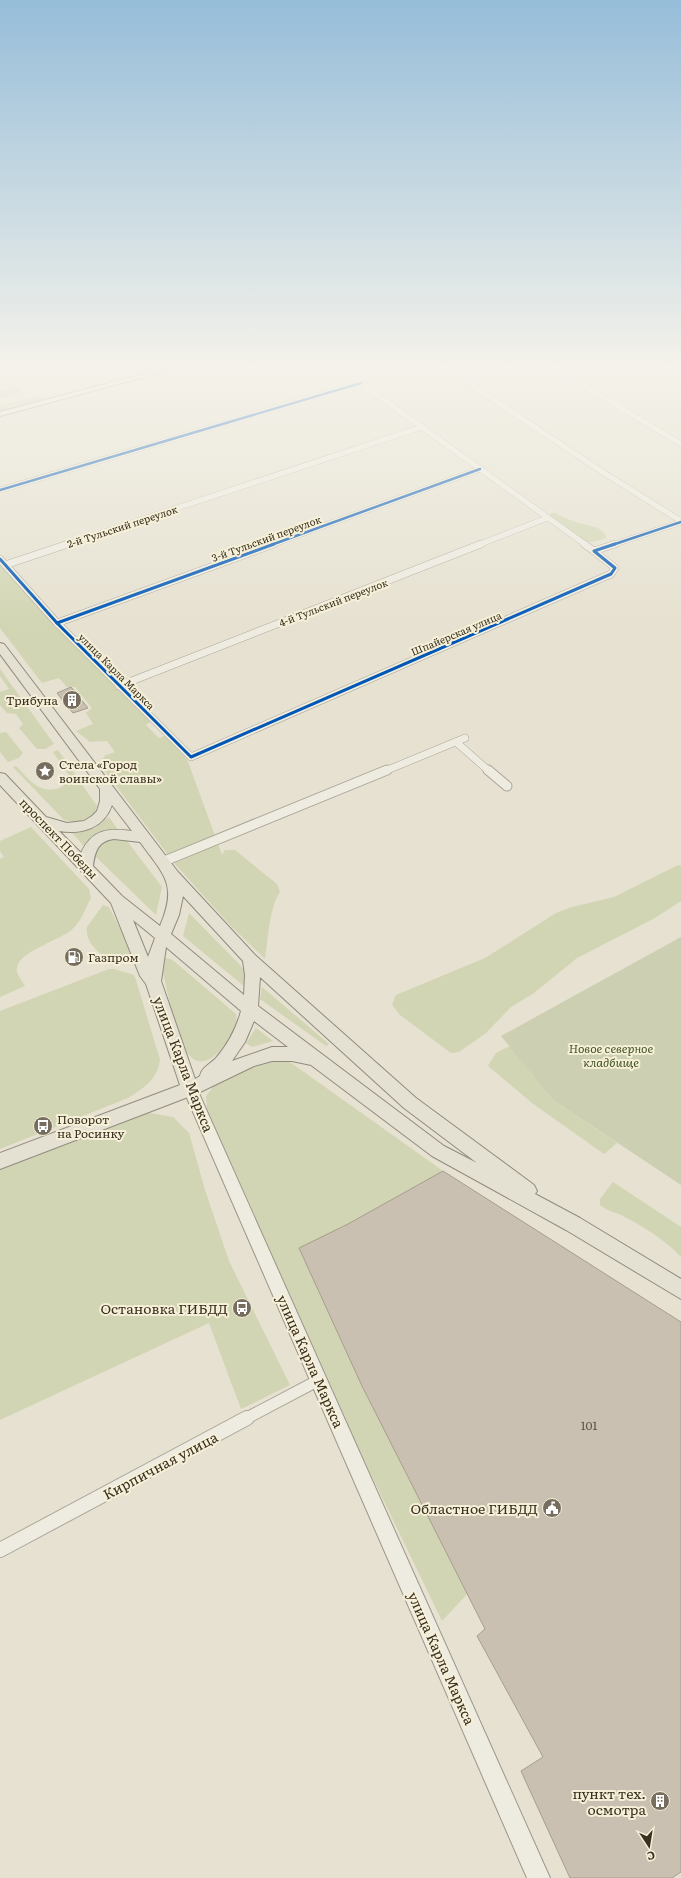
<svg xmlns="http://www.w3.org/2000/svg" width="681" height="1878" font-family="Literata,serif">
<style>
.green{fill:#d2d5b3}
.cemetery{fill:#cdcfb2}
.building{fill:#c9c0b1;stroke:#a69d8f}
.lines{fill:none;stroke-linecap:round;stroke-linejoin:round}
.minor-far4-casing{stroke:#aba698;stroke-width:6}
.minor-far3-casing{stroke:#aba698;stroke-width:8}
.minor-far2-casing{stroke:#aba698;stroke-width:11}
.minor-far1-casing{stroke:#aba698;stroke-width:13}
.minor-casing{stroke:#aba698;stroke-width:16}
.secondary-casing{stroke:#9b9588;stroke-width:2}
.primary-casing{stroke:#918b7f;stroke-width:2}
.minor-far4{stroke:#eeebe1;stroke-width:5.5}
.minor-far3{stroke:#eeebe1;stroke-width:7}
.minor-far2{stroke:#eeebe1;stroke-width:9}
.minor-far1{stroke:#eeebe1;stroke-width:11}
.minor{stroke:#eeebe1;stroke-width:14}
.secondary{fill:#eeebe1;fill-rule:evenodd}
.primary{fill:#e4e1d3;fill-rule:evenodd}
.cycleway-far1-casing{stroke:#f5f0d7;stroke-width:4}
.cycleway-casing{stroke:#f5f0d7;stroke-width:5}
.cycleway-far1{stroke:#0057b8;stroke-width:2.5}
.cycleway{stroke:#0057b8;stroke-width:3}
.labels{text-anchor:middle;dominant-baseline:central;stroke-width:4;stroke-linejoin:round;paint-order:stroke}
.far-street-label{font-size:10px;fill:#3a2f20;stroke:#f5f0d7}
.poi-label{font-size:12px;fill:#3a2f20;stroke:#f5f0d7;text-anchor:start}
.street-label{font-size:12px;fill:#3a2f20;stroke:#f5f0d7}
.park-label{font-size:12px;font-style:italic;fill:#455627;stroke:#f5f0d7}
.near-number-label{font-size:12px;fill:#5e5344}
.near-street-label{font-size:14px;fill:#3a2f20;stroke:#f5f0d7}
.near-poi-label{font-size:14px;fill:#3a2f20;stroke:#f5f0d7;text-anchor:end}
</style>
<rect width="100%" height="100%" fill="#e6e1d0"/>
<g class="green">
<path d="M16,387L23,393L0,398V391Z"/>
<path d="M40,396L47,401L0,413V406Z"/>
<path d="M551,513H555C562,516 569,520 576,522C585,526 604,525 606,538L592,542L585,541L551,519L550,515Z"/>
<path d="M0,564L151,721L146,725L159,738L165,736L187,759L222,855L225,850H235L277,884L280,892C269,908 268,940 265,959L229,924L175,864L107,774L101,763V760L106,755L115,752L107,741L90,742L76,731L93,724L86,713L92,708L75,687H67L59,678L42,683L0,628Z"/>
<path d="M0,669L54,744L45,749H37L19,728L23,724L16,714L7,713L0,705V692L9,689L0,676Z"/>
<path d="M6,732L23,753L19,758L8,762L0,752V733Z"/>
<path d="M58,750L97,806L95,812C86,821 76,823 64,820L13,767L16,766C28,778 39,795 59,788C64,786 68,782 70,777L53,752Z"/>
<path d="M109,817L118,830C104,829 93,833 84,846L72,833L94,828Z"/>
<path d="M31,827L89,889L91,898C85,909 80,924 70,931C57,941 21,951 17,967C15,973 22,981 25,986L0,997V859L4,857L0,851V841Z"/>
<path d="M107,840L127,841L162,887L156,915L92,853L101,843Z"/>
<path d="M681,865V901L655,918L577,958L534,993L511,1007L486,1033L459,1052L451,1053L400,1015L392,1005L396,995L485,958L556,913L572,907L614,897L676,866Z"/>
<path d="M103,905L109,907L126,940L132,957L130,961C112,965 84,948 87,927Z"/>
<path d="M189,913L241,966L245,972L244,986L183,936Z"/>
<path d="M164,958L171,959L175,962L236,1014C240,1031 208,1077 190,1056C175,1039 168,992 162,969Z"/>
<path d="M109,969H114L134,975L136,980L160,1060C157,1080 144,1088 128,1098L0,1149V1011Z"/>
<path d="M262,987L329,1044L326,1046L260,999Z"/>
<path d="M256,1028L273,1041L252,1047L246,1043Z"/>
<path d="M510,1046L553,1100L617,1143L604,1154L532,1103L488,1066L496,1053Z"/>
<path d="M276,1060H287L443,1171L552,1241L494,1565L442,1621L262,1250L213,1131L207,1109L206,1096L215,1084L240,1072Z"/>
<path d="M144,1112L173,1117L189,1133L205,1190L229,1261L290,1385L241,1409L209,1323L0,1420V1166Z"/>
<path d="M613,1182L681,1227V1257C665,1240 646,1228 625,1217C617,1212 608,1212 600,1205V1199Z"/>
</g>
<path class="cemetery" d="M681,937V1185L553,1100L501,1036Z"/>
<g class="building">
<path d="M71,687L88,708L73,713L57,693Z"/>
<path d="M443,1171L681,1322V1872L672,1878H570L521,1771L543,1757L477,1636L485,1629L362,1386L299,1248L348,1224Z"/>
</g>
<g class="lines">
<g class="minor-far4-casing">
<g id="minor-far4">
<path d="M337,366L586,545"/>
<path d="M443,366L604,473L681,521"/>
<path d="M551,366L681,444"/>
<path d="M662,366L681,377"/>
<path d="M0,490L361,383"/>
<path d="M65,545L422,427"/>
<path d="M271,545L480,469"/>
<path d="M478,545L547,518"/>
<path d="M612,545L681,522"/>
</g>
</g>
<g class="minor-far3-casing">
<g id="minor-far3">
<path d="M584,544L594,551"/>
<path d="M0,559L57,623L191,757L611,574L615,568L594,551L615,544"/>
<path d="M5,565L68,544"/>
<path d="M57,623L274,544"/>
<path d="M119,686L481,544"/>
<path d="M456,742L489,771"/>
<path d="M385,771L465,738"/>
</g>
</g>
<g class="minor-far2-casing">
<g id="minor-far2">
<path d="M488,770L507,786"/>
<path d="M162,862L387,770"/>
</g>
</g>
<g class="minor-far1-casing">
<path id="minor-far1" d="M245,1419L319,1380"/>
</g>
<g class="minor-casing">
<path id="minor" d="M0,1550L247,1418"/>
</g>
<g class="secondary-casing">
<g id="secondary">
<path d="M173,366H185L0,416V412Z"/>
<path d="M190,1083L195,1085L197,1089L550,1878H527L183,1089L185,1085Z"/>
</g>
</g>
<g class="primary-casing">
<path id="primary" d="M0,643L4,644L178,872L255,955L416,1098L534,1185L537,1191L535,1194L580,1218L681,1279V1299L566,1230L432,1156L311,1065L292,1061H272L254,1066L196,1094L0,1169V1153L180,1085L146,984L140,976L111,903L0,785V773L5,774L46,817L67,823L84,821L92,816L97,811L100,801V789L0,654ZM112,805L132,831C108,828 92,829 81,853L59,831C82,835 104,828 112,805ZM114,839L140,842C164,875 178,884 160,926L122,896L93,866C95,851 98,841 114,839ZM183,896L243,961L245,975L244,995L171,934L179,915ZM133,920L155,938L148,957ZM166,947L241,1011C236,1029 228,1044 216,1058C210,1064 201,1068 200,1076L195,1079L161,981ZM260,977L404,1108L477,1163L444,1146L258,1006ZM254,1021L288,1047H272L232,1061L245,1042Z"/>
</g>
<use href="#minor-far4" class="minor-far4"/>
<use href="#minor-far3" class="minor-far3"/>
<use href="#minor-far2" class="minor-far2"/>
<use href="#minor-far1" class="minor-far1"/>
<use href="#minor" class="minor"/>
<use href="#secondary" class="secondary"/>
<use href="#primary" class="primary"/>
<g class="cycleway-far1-casing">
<g id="cycleway-far1">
<path d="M0,490L361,383"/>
<path d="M271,545L480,469"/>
<path d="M612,545L681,522"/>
</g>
</g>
<g class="cycleway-casing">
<g id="cycleway">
<path d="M0,559L57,623L191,757L611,574L615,568L594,551L615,544"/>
<path d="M57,623L274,544"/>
</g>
</g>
<use href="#cycleway-far1" class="cycleway-far1"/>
<use href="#cycleway" class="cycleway"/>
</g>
<linearGradient id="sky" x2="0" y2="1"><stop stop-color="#96bdd9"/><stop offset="0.58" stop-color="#f4f2ea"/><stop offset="1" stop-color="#f4f2ea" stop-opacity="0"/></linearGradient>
<rect width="681" height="629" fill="url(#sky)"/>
<defs>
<g id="building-disc" transform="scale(1)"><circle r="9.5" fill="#766d5e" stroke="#f5f0d7"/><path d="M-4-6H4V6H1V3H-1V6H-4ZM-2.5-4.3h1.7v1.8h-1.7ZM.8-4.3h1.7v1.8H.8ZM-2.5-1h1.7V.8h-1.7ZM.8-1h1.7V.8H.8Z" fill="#fff"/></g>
<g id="sight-disc" transform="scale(1)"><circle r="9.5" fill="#766d5e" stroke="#f5f0d7"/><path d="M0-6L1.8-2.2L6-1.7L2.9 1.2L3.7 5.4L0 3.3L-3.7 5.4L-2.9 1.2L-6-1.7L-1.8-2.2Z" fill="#fff"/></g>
<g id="fuel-disc" transform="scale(1)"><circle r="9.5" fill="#766d5e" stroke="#f5f0d7"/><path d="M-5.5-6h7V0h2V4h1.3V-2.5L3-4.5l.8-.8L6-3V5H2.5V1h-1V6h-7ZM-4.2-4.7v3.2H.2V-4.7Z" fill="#fff"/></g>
<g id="bus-disc" transform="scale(1)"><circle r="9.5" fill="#766d5e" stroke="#f5f0d7"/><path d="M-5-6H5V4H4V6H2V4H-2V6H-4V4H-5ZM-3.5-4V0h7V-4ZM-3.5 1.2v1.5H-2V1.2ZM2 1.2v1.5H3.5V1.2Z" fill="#fff"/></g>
<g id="civic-disc" transform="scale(1)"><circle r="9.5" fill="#766d5e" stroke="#f5f0d7"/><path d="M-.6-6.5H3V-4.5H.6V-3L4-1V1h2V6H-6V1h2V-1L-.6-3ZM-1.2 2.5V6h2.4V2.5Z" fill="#fff"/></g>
</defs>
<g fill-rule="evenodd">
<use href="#building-disc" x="72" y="700"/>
<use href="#sight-disc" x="45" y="771"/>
<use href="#fuel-disc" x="74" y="957"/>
<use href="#bus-disc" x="43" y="1126"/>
<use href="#bus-disc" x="242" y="1308"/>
<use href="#civic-disc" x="552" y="1508"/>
<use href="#building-disc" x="660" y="1801"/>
</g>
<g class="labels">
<g class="far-street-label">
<text transform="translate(122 526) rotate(-18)">2-й Тульский переулок</text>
<text transform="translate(266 538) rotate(-20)">3-й Тульский переулок</text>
<text transform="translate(333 602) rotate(-21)">4-й Тульский переулок</text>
<text transform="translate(456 633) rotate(-23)">Шпайерская улица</text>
<text transform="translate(117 671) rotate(45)">улица Карла Маркса</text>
</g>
<g class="poi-label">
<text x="58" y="700" text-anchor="end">Трибуна</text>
<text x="59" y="764">Стела «Город<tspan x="59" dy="14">воинской славы»</tspan></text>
<text x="88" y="957">Газпром</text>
<text x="57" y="1119">Поворот<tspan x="57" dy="14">на Росинку</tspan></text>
</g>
<g class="street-label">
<text transform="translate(59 838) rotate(46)">проспект Победы</text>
</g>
<g class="park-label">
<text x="611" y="1048">Новое северное<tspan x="611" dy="14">кладбище</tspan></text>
</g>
<g class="near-number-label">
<text x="589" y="1425">101</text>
</g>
<g class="near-street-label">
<text transform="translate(184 1064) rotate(69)">улица Карла Маркса</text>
<text transform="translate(311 1361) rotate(66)">улица Карла Маркса</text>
<text transform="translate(160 1465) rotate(-28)">Кирпичная улица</text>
<text transform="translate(442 1658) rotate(66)">улица Карла Маркса</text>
</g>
<g class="near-poi-label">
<text x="228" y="1308">Остановка ГИБДД</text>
<text x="538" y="1508">Областное ГИБДД</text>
<text x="646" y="1793">пункт тех.<tspan x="646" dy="16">осмотра</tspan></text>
</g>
</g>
<g transform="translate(649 1846) rotate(168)" stroke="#f5f0d7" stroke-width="3" paint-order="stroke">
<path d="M0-3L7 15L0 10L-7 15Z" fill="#3a2f20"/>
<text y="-6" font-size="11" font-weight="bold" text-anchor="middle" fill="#3a2f20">С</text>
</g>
</svg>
